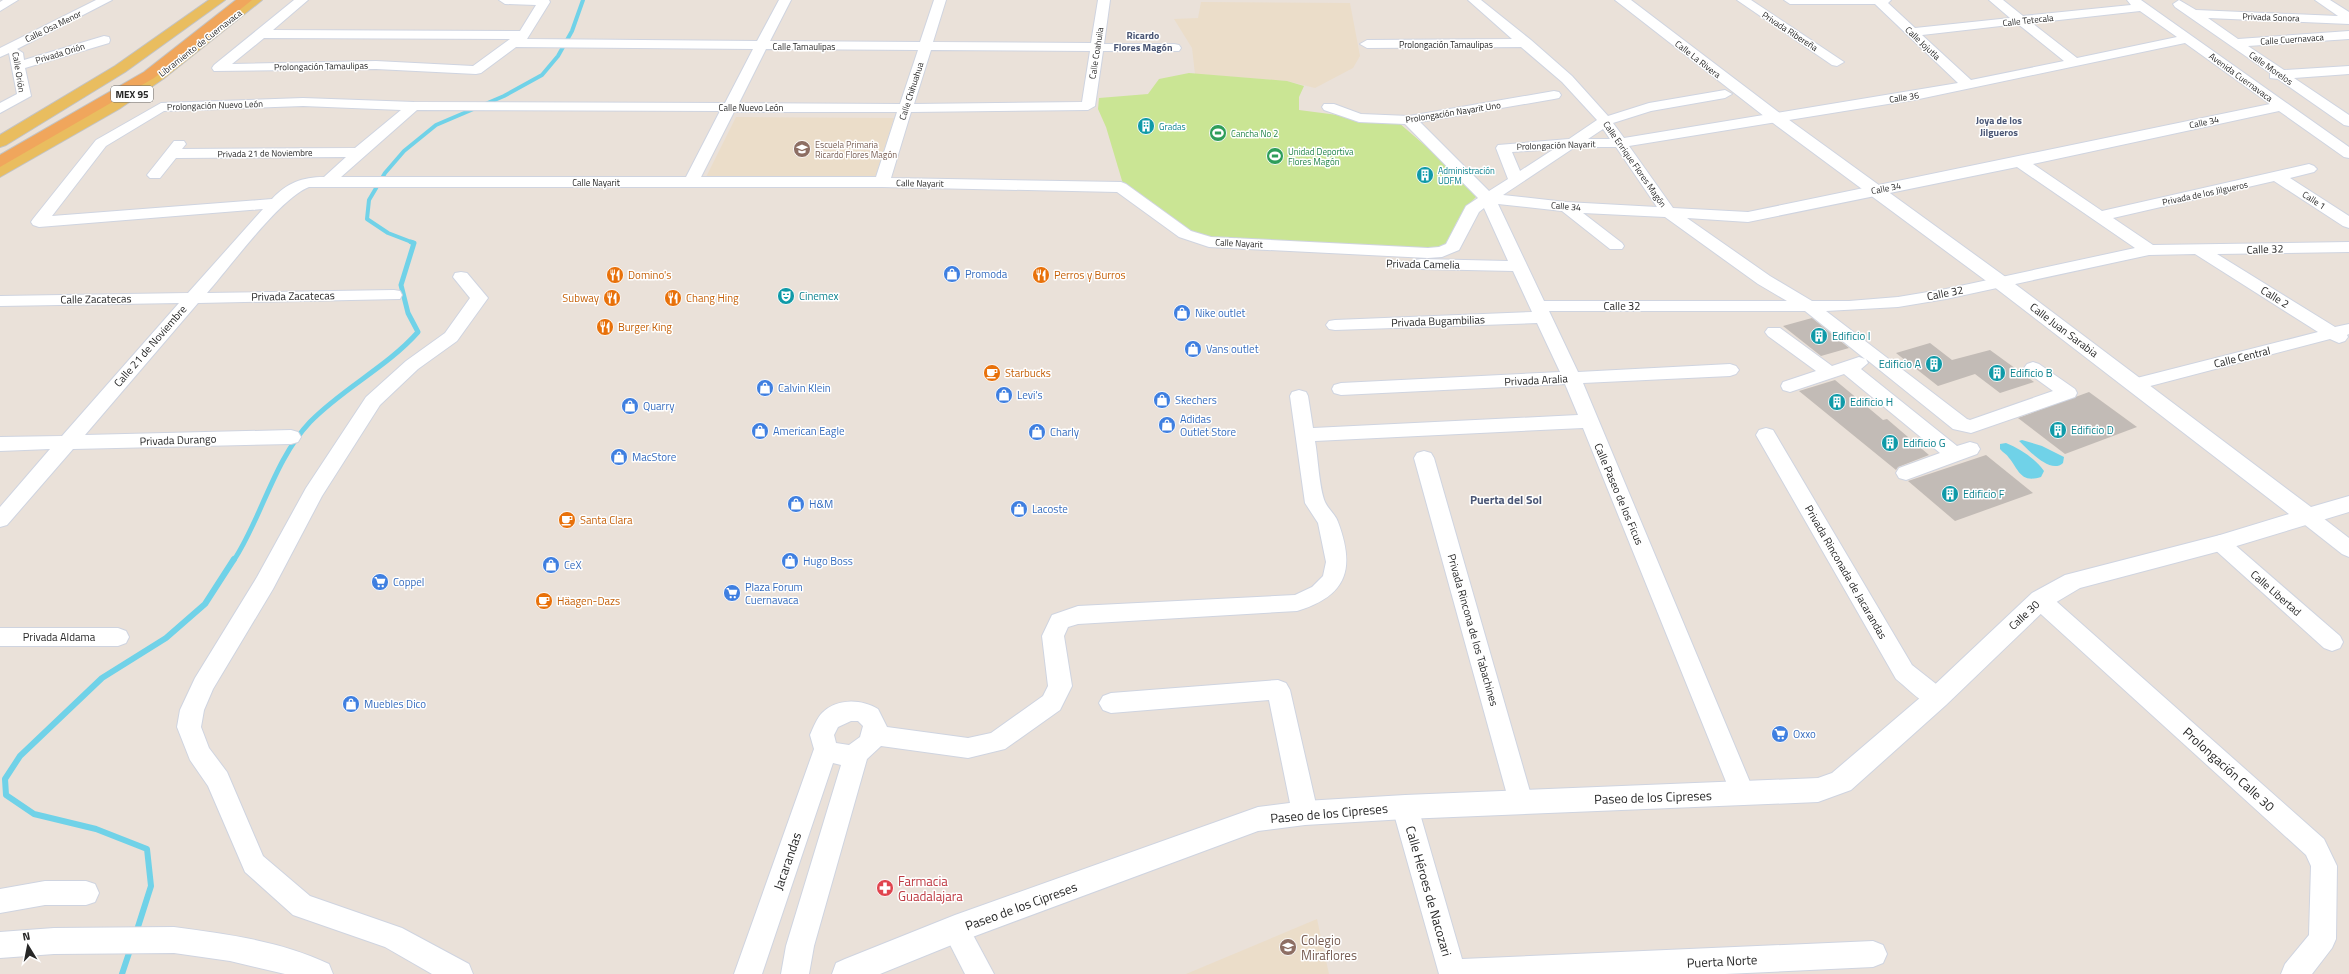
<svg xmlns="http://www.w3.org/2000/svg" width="2349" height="974" font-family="'Titillium Web',sans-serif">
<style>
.education{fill:#ebddc9}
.pitch{fill:#cae594}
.water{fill:#70d2e8}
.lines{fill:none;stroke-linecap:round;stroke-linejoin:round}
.stream-far2{stroke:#70d2e8;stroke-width:4}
.stream-far1{stroke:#70d2e8;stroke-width:5}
.stream{stroke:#70d2e8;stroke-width:6}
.building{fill:#c2bbb6}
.minor-casing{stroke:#cfd4e0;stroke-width:2}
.tertiary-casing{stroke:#cfd4e0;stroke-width:2}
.primary-casing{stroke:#c3c3c3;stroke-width:2}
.trunk-casing{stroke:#c3c3c3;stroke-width:2}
.minor{fill:#fff;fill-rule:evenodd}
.tertiary{fill:#fff;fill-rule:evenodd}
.primary{fill:#e9bd5f;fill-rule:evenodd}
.trunk{fill:#f0a65c;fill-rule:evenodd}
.labels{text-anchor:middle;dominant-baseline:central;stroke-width:3;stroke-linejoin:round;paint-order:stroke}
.far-street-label{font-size:9px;fill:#272727;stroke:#fff}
.far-culture-label{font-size:9px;fill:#0d838f;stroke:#fff;text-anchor:start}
.far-leisure-label{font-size:9px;fill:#27864d;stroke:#fff;text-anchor:start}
.far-education-label{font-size:9px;fill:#785e54;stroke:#fff;text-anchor:start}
.far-neighbourhood-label{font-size:10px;font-weight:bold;fill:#4a5675;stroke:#fff}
.shield{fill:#fff;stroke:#686868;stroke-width:1}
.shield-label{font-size:10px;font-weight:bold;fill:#272727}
.street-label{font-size:11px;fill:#272727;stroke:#fff}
.shop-label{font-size:11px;fill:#366cbe;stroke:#fff;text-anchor:start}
.food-label{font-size:11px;fill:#c56008;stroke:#fff;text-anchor:start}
.culture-label{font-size:11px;fill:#0d838f;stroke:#fff;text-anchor:start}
.neighbourhood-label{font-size:12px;font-weight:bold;fill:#4a5675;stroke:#fff}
.near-street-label{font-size:13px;fill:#272727;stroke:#fff}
.near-health-label{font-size:13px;fill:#be3a42;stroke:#fff;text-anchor:start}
.near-education-label{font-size:13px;fill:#785e54;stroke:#fff;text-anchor:start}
</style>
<rect width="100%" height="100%" fill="#eae1d9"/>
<g class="education">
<path d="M1201,2L1350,3L1360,56L1353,68L1315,88L1287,81L1195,74L1192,48L1174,19L1198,18Z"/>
<path d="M736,117L894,118L874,181H704Z"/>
<path d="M1317,919L1329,974H1186Z"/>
</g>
<path class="pitch" d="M1189,73L1287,81L1304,86L1299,97V110L1399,123L1480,193C1464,208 1453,224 1448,245L1439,249L1208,239L1190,234L1123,184L1106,127L1098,109L1099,98L1148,94L1159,79Z"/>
<g class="water">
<path d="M2022,440L2042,446L2064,457L2063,463C2050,475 2028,449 2019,441Z"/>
<path d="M2006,443C2020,449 2035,458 2044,471L2041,477C2020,484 2018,468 2009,458C2007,454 2003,453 2000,449V444Z"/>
</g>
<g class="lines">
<path class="stream-far2" d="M414,243L388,233L367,219L369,200L385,173L404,151L436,125L504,96L542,75L558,56L572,31L583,0"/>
<path class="stream-far1" d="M234,560C262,517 274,460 310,422C343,388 387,367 418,332L408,313L401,285L414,243L411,242"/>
<g class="stream">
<path d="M136,933L151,886L147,849L96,829L34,814L6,795L5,779L20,756L102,678L166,638L205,604L234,559"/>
<path d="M122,974L131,947"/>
</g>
</g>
<g class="building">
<path d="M1812,318L1849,348L1821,356L1783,326Z"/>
<path d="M1930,343L1952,360L1990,350L2034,382L2000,393L1975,374L1938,386L1896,353Z"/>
<path d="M1835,380L1883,420L1887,419L1929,455L1898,467L1896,470L1799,391Z"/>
<path d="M2089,392L2137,427L2065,454L2018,418Z"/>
<path d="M1986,455L2033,493L1955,521L1908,481Z"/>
</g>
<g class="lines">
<g class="minor-casing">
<g id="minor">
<path d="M3,0H18L0,11V2Z"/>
<path d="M96,0H112L17,49L23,53L24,60L104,36L109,37L110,40L109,43L25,68L31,96L0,113V103L17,94L9,53L0,57V48Z"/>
<path d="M294,0H308L273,30L520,31L536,5L505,4L499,0H549L550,2L527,39L757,41L779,0H791L770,41L920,42L934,0H946L933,42L1091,43L1098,0H1110L1104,44H1174L1179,45L1181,48L1179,51H1103L1095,106L1088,110L911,112L891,178L1121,182L1126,184L1191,231L1211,237L1428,248L1439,247L1446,244L1466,206L1478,198L1405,124L1359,122L1324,110L1322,107L1324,104H1334L1361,114L1409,116L1554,91L1559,92L1561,95L1559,98L1554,99L1420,122L1489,191L1508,179L1496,148L1498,145L1569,139L1597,120L1562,82L1521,47L1367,48L1360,44L1367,40L1512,39L1468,0H1481L1531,40L1572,76L1608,116L1649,103L1725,90L1732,94L1725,98L1651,111L1613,123L1624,138L1958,83L1875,4H1790L1784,0H1891L1888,3L1915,28L2010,18L1989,0H2003L2023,16L2131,5L2127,0H2141L2349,147V158L2344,157L2279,111L2033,164L2102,211L2309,164L2314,166L2317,169L2314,172L2290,178L2349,216V228L2343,226L2274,181L2113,218L2153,245L2349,242V252L2217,254L2335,327L2349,324V334L2347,335L2348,337L2345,341L2339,343L2330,339L2135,390L2129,388L2126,384L2129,380L2318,332L2195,254L2149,255L1946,299L1898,307L1826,311L1967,419L1970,420L2053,391L2027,372L2024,368L2027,364L2033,362L2039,364L2075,389L2077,393L2075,397L1971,433L1953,429L1866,359L1868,363L1861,369L1957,446L1970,442L1977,444L1980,449L1977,454L1906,480L1899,478L1896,473L1899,468L1940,453L1844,374L1790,392L1783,390L1781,386L1783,382L1816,371L1768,336L1765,332L1768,328H1780L1832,366L1859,357L1865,359L1805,311H1549L1578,372L1730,364L1736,366L1739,370L1736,374L1730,376L1583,383L1755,794L1752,802L1743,805L1734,802L1731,794L1583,428L1315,441C1318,457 1319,487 1325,502C1328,509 1336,515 1338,522C1356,570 1346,596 1297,611L1078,624L1068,627L1064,636L1072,686L1060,710L1005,749L968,758L881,746L867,759L814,946L809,974H781L786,946L841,765L833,763L762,974H734L814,749L810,735C813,728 817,718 822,713C837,698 861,699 878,709L887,727L968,738L991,733L1043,696L1048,686L1042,636L1052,615L1078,606L1295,595L1312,587L1323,576L1326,562L1318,523L1305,503L1290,396L1292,392L1299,390L1306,392L1308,396L1313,428L1578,415L1565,384L1341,395L1334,393L1332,389L1334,385L1341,383L1560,372L1537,323L1335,330L1329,329L1326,325L1329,321L1335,320L1532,312L1513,271L1421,269L1415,268L1413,264L1415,260L1421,259L1508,261L1484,208L1479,212L1459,250L1442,257L1428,258L1209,247L1179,237L1117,192L882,187H309C280,198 230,267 207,293L394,290L400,291L402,295L400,299L198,303L85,435L291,430L298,432L301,437L298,442L291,444L73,449L7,525L0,527V507L50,449L0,451V437L62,436L179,303L0,306V296L188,293L263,209L39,227L33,225L31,222L33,219L96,140L161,103L303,98L414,102L725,103L753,49L516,47L481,73L476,74L376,69L214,71L212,68L214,65ZM2140,11L2177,37L2077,58L2032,23ZM2018,24L2064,61L1971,80L1922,35ZM264,38L510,39L473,66L376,61L232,64ZM2185,43L2270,104L1748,212L1673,208L1629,146L1919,99ZM766,49L918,50L900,104L739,103ZM931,50L1090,51L1082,102L914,104ZM303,106L401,110L355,148L182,149L186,144L184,141H174L147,175L150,178H160L176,158L346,157L324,177C302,177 287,183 272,199L52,216L106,146L164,111ZM417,110L720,111L686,177H341ZM734,112H897L876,177H701ZM1603,129L1610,139H1588ZM1575,147H1616L1657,207L1566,202L1503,195ZM1554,149L1520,171L1512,152ZM2017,167L2135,248L1946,289L1898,297L1849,301H1812L1770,276L1687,218L1748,222ZM1498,204L1562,211L1610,249H1622L1624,246L1622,243L1583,213L1665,217L1758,284L1787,301H1544ZM851,721H858L863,726L860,737L849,745L836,743L834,735L838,727Z"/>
<path d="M1737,0H1751L1844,62L1837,66L1832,65Z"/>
<path d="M2179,0L2196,10L2338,16L2315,0H2330L2349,12V24L2208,18L2238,39L2349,31V39L2248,46L2284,70L2349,66V74L2294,78L2349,115V126L2344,125L2278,79L2270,78V73L2175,7L2173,4Z"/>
<path d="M461,272L467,273L488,298L457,341L418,369L380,405L322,496L273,589L213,689L204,710L201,727L209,748L227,772L263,856L310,896L402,928L469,964L473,974H432L385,947L293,915L245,872L208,786L190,760L177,727L180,710L195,678L257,577L306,488L366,397L406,361L445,333L470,298L453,277L455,273Z"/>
<path d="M1766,428L1773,430L1912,665L1945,691L1949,698L1945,705C1927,711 1910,690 1896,679L1756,435L1759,430Z"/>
<path d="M1424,451L1431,453L1434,458L1533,802L1530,810L1521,813L1512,810L1509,802L1414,458L1417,453Z"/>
<path d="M2307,509L2314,511L2349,538V557L2342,554L2300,521L2297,516L2300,511Z"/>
<path d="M2220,535L2227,538L2340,636L2343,642L2340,648L2332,651L2324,648L2213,548L2210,543L2213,538Z"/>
<path d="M2040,592L2048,594L2324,839L2337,866L2336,939L2332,948L2312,974H2281L2285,964L2309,935L2311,866L2306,855L2032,606L2029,600L2032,594Z"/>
<path d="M0,628H118L126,631L129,637L126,643L118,646H0Z"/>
<path d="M1278,680L1286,683L1290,690L1318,813L1314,821L1305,824L1296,821L1292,813L1269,700L1111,713L1103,710L1099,703L1103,696L1111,693Z"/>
<path d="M1405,796L1414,799L1418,807L1462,959L1873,941L1883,945L1887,954L1883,963L1873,967L1725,974H1439L1392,807L1396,799Z"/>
<path d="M45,881H86L95,884L99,893L95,902L86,905H45L0,913V889Z"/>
<path d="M955,916L965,920L994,974H965L942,929L945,920Z"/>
<path d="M174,927C227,934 281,941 329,964L333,974H285L230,961L174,953L54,954L0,958V932L54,928Z"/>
</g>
</g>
<g class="tertiary-casing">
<path id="tertiary" d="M1615,0H1631L1781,114L2007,278L2311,507L2349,496V512L2220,551L2080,588L2048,607L1946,705L1851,790L1818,802L1405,819L1305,825L1258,831L959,942L880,974H832L836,963L845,959L955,915L1258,807L1305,801L1405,795L1818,778L1832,773L1928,691L2032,593L2065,575L2220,535L2289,514L1993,286L1769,120Z"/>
</g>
<g class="primary-casing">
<g id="primary">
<path d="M209,0H225L125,72L6,145L0,147V135L115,66Z"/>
<path d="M246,0H262L163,79L119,109L0,177V165L109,103L153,73Z"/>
</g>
</g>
<g class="trunk-casing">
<path id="trunk" d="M236,0H252L154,78L0,167V155L144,72Z"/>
</g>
<use href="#minor" class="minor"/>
<use href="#tertiary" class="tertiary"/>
<use href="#primary" class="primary"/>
<use href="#trunk" class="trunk"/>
</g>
<defs>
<g id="building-disc" transform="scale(0.9)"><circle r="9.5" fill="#0f9aa8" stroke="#fff"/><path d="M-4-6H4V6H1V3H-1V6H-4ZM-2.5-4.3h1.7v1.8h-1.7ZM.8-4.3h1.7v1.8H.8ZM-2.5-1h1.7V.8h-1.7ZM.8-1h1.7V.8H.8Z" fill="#fff"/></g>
<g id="stadium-disc" transform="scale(0.9)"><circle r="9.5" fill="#2e9e5b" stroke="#fff"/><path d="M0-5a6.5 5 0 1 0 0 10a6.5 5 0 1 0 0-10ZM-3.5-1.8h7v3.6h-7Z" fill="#fff"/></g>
<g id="school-disc" transform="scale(0.9)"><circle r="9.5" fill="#8d6e63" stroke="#fff"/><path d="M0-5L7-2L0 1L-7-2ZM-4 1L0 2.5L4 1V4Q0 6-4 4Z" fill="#fff"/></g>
<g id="shop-disc" transform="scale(0.9)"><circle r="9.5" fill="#3f7fe0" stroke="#fff"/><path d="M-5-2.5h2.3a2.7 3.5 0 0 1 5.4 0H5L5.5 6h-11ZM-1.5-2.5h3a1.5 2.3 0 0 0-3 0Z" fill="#fff"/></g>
<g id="restaurant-disc" transform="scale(0.9)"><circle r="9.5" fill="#e8710a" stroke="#fff"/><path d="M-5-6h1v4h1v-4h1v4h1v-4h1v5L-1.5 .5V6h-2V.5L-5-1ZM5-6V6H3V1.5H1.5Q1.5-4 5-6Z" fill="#fff"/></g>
<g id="theatre-disc" transform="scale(0.9)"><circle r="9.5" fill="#0f9aa8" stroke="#fff"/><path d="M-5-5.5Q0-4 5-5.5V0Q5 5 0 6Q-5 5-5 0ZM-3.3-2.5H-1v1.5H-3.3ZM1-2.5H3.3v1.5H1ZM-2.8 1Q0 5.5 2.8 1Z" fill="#fff"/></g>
<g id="cafe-disc" transform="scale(0.9)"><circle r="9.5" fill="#e8710a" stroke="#fff"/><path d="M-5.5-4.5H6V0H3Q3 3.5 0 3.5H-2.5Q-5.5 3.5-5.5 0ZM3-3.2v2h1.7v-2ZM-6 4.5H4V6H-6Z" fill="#fff"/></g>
<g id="supermarket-disc" transform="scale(0.9)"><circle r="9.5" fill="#3f7fe0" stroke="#fff"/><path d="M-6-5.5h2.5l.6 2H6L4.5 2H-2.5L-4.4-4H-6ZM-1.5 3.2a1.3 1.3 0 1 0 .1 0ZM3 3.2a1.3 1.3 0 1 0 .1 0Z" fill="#fff"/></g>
<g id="pharmacy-disc" transform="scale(0.9)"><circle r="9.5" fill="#e0444e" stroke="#fff"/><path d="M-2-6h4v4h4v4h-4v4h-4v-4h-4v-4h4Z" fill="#fff"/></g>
</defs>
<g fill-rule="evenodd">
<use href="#building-disc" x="1146" y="126"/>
<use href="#stadium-disc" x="1218" y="133"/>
<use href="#school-disc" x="802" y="149"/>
<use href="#stadium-disc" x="1275" y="156"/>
<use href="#building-disc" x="1425" y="175"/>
<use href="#shop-disc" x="952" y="274"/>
<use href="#restaurant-disc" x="615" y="275"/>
<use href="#restaurant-disc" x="1041" y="275"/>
<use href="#theatre-disc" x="786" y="296"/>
<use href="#restaurant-disc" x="612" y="298"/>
<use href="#restaurant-disc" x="673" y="298"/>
<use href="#shop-disc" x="1182" y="313"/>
<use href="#restaurant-disc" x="605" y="327"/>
<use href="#building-disc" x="1819" y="336"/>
<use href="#shop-disc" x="1193" y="349"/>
<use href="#building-disc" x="1934" y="364"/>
<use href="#cafe-disc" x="992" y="373"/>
<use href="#building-disc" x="1997" y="373"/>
<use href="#shop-disc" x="765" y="388"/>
<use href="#shop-disc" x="1004" y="395"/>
<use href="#shop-disc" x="1162" y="400"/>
<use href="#building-disc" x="1837" y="402"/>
<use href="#shop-disc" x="630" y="406"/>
<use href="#shop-disc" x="1167" y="425"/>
<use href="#building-disc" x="2058" y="430"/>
<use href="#shop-disc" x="760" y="431"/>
<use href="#shop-disc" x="1037" y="432"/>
<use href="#building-disc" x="1890" y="443"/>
<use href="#shop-disc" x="619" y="457"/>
<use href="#building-disc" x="1950" y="494"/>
<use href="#shop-disc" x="796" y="504"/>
<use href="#shop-disc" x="1019" y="509"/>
<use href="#cafe-disc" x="567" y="520"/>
<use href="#shop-disc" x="790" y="561"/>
<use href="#shop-disc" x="551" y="565"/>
<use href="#supermarket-disc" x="380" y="582"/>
<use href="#supermarket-disc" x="732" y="593"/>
<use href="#cafe-disc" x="544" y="601"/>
<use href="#shop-disc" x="351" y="704"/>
<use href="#supermarket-disc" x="1780" y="734"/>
<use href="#pharmacy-disc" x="885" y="888"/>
<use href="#school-disc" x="1288" y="947"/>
</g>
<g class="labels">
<g class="far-street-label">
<text transform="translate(2271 17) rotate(2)">Privada Sonora</text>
<text transform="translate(2028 20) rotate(-6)">Calle Tetecala</text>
<text transform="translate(53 26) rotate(-26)">Calle Osa Menor</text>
<text transform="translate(1790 31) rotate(33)">Privada Ribereña</text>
<text transform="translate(2292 39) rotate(-4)">Calle Cuernavaca</text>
<text transform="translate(200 43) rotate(-38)">Libramiento de Cuernavaca</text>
<text transform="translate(1923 43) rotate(43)">Calle Jojutla</text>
<text x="1446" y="44">Prolongación Tamaulipas</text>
<text x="804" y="46">Calle Tamaulipas</text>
<text transform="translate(60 53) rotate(-17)">Privada Orión</text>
<text transform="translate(1096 53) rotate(-81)">Calle Coahuila</text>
<text transform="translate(1698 59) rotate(38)">Calle La Rivera</text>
<text transform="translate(321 66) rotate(-1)">Prolongación Tamaulipas</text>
<text transform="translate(2271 68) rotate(35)">Calle Morelos</text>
<text transform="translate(19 72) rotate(81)">Calle Orión</text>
<text transform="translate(2241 77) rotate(36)">Avenida Cuernavaca</text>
<text transform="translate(911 91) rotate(-72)">Calle Chihuahua</text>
<text transform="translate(1904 97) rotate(-9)">Calle 36</text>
<text transform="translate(215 105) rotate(-2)">Prolongación Nuevo León</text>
<text x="751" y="107">Calle Nuevo León</text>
<text transform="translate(1453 112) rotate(-9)">Prolongación Nayarit Uno</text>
<text transform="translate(2204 122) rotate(-12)">Calle 34</text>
<text transform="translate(1556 145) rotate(-2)">Prolongación Nayarit</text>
<text transform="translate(265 153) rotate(-1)">Privada 21 de Noviembre</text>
<text transform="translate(1635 164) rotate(55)">Calle Enrique Flores Magón</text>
<text x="596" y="182">Calle Nayarit</text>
<text transform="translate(920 183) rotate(1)">Calle Nayarit</text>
<text transform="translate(1886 188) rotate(-11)">Calle 34</text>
<text transform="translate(2205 193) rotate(-12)">Privada de los Jilgueros</text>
<text transform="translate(2314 200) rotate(33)">Calle 1</text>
<text transform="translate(1566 206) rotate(5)">Calle 34</text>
<text transform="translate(1239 243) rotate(3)">Calle Nayarit</text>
</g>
<g class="far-culture-label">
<text x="1159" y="126">Gradas</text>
<text x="1438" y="170">Administración<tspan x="1438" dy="10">UDFM</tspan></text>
</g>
<g class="far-leisure-label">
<text x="1231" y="133">Cancha No 2</text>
<text x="1288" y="151">Unidad Deportiva<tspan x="1288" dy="10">Flores Magón</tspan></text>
</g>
<g class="far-education-label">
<text x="815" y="144">Escuela Primaria<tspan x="815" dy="10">Ricardo Flores Magón</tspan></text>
</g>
<g class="far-neighbourhood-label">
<text x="1143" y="35">Ricardo<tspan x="1143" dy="12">Flores Magón</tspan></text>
<text x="1999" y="120">Joya de los<tspan x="1999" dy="12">Jilgueros</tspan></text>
</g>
<rect class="shield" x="111" y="86" width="42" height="16" rx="3"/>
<g class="shield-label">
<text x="132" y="94">MEX 95</text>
</g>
<g class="street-label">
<text transform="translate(2265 249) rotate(-2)">Calle 32</text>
<text transform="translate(1423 264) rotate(1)">Privada Camelia</text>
<text transform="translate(1945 293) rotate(-11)">Calle 32</text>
<text transform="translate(293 296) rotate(-1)">Privada Zacatecas</text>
<text transform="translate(2275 297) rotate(32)">Calle 2</text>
<text transform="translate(96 299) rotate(-1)">Calle Zacatecas</text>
<text x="1622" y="306">Calle 32</text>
<text transform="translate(1438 321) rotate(-2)">Privada Bugambilias</text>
<text transform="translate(2064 330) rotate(37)">Calle Juan Sarabia</text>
<text transform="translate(150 346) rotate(-49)">Calle 21 de Noviembre</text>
<text transform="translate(2242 357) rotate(-14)">Calle Central</text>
<text transform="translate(1536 380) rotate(-3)">Privada Aralia</text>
<text transform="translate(178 440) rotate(-2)">Privada Durango</text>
<text transform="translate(1619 494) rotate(67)">Calle Paseo de los Ficus</text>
<text transform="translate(1846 572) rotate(60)">Privada Rinconada de Jacarandas</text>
<text transform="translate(2276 593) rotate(41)">Calle Libertad</text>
<text transform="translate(2024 615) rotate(-43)">Calle 30</text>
<text transform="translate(1473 630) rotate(74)">Privada Rincona de los Tabachines</text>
<text x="59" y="637">Privada Aldama</text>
</g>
<g class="shop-label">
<text x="965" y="274">Promoda</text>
<text x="1195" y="313">Nike outlet</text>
<text x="1206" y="349">Vans outlet</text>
<text x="778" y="388">Calvin Klein</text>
<text x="1017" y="395">Levi's</text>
<text x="1175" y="400">Skechers</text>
<text x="643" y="406">Quarry</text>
<text x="1180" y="419">Adidas<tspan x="1180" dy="13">Outlet Store</tspan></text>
<text x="773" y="431">American Eagle</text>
<text x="1050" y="432">Charly</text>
<text x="632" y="457">MacStore</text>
<text x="809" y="504">H&amp;M</text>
<text x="1032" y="509">Lacoste</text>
<text x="803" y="561">Hugo Boss</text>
<text x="564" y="565">CeX</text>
<text x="393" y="582">Coppel</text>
<text x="745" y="587">Plaza Forum<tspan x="745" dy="13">Cuernavaca</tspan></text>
<text x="364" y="704">Muebles Dico</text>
<text x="1793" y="734">Oxxo</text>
</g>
<g class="food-label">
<text x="628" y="275">Domino's</text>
<text x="1054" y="275">Perros y Burros</text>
<text x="599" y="298" text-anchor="end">Subway</text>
<text x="686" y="298">Chang Hing</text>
<text x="618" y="327">Burger King</text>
<text x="1005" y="373">Starbucks</text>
<text x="580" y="520">Santa Clara</text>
<text x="557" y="601">Häagen-Dazs</text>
</g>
<g class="culture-label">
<text x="799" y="296">Cinemex</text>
<text x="1832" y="336">Edificio I</text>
<text x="1921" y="364" text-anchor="end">Edificio A</text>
<text x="2010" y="373">Edificio B</text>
<text x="1850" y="402">Edificio H</text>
<text x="2071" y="430">Edificio D</text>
<text x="1903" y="443">Edificio G</text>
<text x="1963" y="494">Edificio F</text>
</g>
<g class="neighbourhood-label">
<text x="1506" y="499">Puerta del Sol</text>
</g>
<g class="near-street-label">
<text transform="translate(2229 769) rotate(42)">Prolongación Calle 30</text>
<text transform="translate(1653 797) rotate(-2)">Paseo de los Cipreses</text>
<text transform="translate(1329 813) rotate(-5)">Paseo de los Cipreses</text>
<text transform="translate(787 861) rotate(-71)">Jacarandas</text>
<text transform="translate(1429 891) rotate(74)">Calle Héroes de Nacozari</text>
<text transform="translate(1021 906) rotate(-20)">Paseo de los Cipreses</text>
<text transform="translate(1722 961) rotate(-3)">Puerta Norte</text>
</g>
<g class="near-health-label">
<text x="898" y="881">Farmacia<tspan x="898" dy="15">Guadalajara</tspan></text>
</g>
<g class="near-education-label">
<text x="1301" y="940">Colegio<tspan x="1301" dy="15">Miraflores</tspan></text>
</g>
</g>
<g transform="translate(28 946) rotate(350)" stroke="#ffffff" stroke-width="3" paint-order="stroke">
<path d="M0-3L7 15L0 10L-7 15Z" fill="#272727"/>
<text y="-6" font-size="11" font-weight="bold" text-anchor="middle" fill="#272727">N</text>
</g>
</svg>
